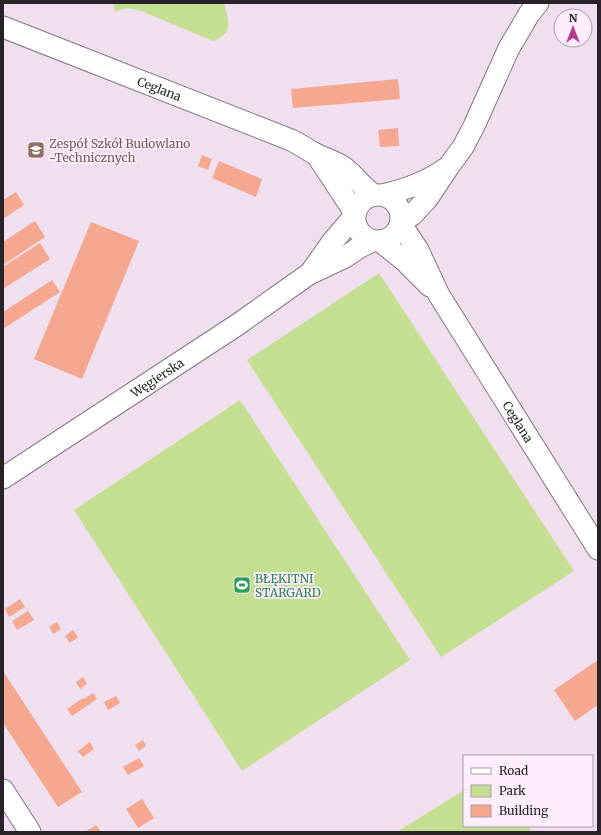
<svg xmlns="http://www.w3.org/2000/svg" width="601" height="835" font-family="Merriweather,serif">
<style>
.green{fill:#c4df91}
.building{fill:#f5a790}
.lines{fill:none;stroke-linecap:round;stroke-linejoin:round}
.minor-casing{stroke:#837583;stroke-width:23}
.minor{stroke:#fff;stroke-width:21}
.labels{text-anchor:middle;dominant-baseline:central;stroke-width:3.5;stroke-linejoin:round;paint-order:stroke}
.street-label{font-size:12px;fill:#292329;stroke:#fdedfd}
.education-label{font-size:12px;fill:#785e54;stroke:#fdedfd;text-anchor:start}
.leisure-label{font-size:12px;fill:#27864d;stroke:#fdedfd;text-anchor:start}
</style>
<rect width="100%" height="100%" fill="#f0e0ef"/>
<g class="green">
<path d="M113,3H224C228,21 235,33 213,41L144,12C133,8 125,7 115,12Z"/>
<path d="M379,273L574,571L441,657L247,360Z"/>
<path d="M240,400L410,660L242,771L74,510Z"/>
<path d="M464,790V826H528L532,832H397Z"/>
</g>
<g class="building">
<path d="M398,79L400,99L293,108L291,89Z"/>
<path d="M398,128L399,146L380,147L378,130Z"/>
<path d="M202,155L212,159L208,170L198,166Z"/>
<path d="M219,161L262,179L256,197L212,178Z"/>
<path d="M16,192L24,205L3,219V200Z"/>
<path d="M35,221L45,237L3,265V242Z"/>
<path d="M91,222L139,241L82,379L34,359Z"/>
<path d="M40,243L50,259L3,289V267Z"/>
<path d="M52,280L60,292L3,329V312Z"/>
<path d="M20,599L25,607L9,617L5,609Z"/>
<path d="M28,611L34,620L17,630L12,621Z"/>
<path d="M57,622L61,629L53,634L49,627Z"/>
<path d="M73,630L78,637L70,643L65,636Z"/>
<path d="M598,660V705L575,721L554,690Z"/>
<path d="M3,671L82,792L58,807L3,723Z"/>
<path d="M83,677L87,684L80,689L76,682Z"/>
<path d="M93,693L97,699L72,716L67,709L83,698L84,699Z"/>
<path d="M116,696L120,703L108,710L104,702Z"/>
<path d="M143,740L146,746L139,751L135,745Z"/>
<path d="M90,742L94,749L83,757L78,751Z"/>
<path d="M139,758L144,766L128,775L123,767Z"/>
<path d="M142,799L154,818L138,828L126,809Z"/>
<path d="M96,825L101,832H85Z"/>
</g>
<g class="lines">
<g class="minor-casing">
<g id="minor">
<path id="s1" d="M538,3L529,14L518,33L509,48L474,126L463,147L449,166L427,199L412,215L401,222L404,229L418,250L439,295L598,549"/>
<path id="s2" d="M3,27L291,140C299,144 307,149 315,154C326,159 337,162 346,169C356,177 363,188 374,195"/>
<circle cx="378" cy="218" r="23"/>
<path d="M382,195C404,190 427,182 445,169"/>
<path d="M380,241L405,261L430,286"/>
<path d="M311,272L333,241L351,220L355,213L316,154"/>
<path id="s3" d="M3,478L237,325L309,274L345,257L360,247L372,241"/>
<path d="M3,790L30,832"/>
</g>
</g>
<use href="#minor" class="minor"/>
</g>
<defs>
<g id="school-square" transform="scale(0.9)"><rect x="-9" y="-9" width="18" height="18" rx="4" fill="#8d6e63" stroke="#fdedfd"/><path d="M0-5L7-2L0 1L-7-2ZM-4 1L0 2.5L4 1V4Q0 6-4 4Z" fill="#fff"/></g>
<g id="stadium-square" transform="scale(0.9)"><rect x="-9" y="-9" width="18" height="18" rx="4" fill="#2e9e5b" stroke="#fdedfd"/><path d="M0-5a6.5 5 0 1 0 0 10a6.5 5 0 1 0 0-10ZM-3.5-1.8h7v3.6h-7Z" fill="#fff"/></g>
</defs>
<g fill-rule="evenodd">
<use href="#school-square" x="36" y="150"/>
<use href="#stadium-square" x="242" y="585"/>
</g>
<g class="labels">
<g class="street-label">
<text stroke="none"><textPath href="#s2" startOffset="168">Ceglana</textPath></text>
<text stroke="none"><textPath href="#s3" startOffset="184">Węgierska</textPath></text>
<text stroke="none"><textPath href="#s1" startOffset="493">Ceglana</textPath></text>
</g>
<g class="education-label">
<text x="49" y="143">Zespół Szkół Budowlano<tspan x="49" dy="14">-Technicznych</tspan></text>
</g>
<g class="leisure-label">
<text x="255" y="578">BŁĘKITNI<tspan x="255" dy="14">STARGARD</tspan></text>
</g>
</g>
<rect width="601" height="835" fill="none" stroke="#292329" stroke-width="8"/>
<rect x="463" y="755" width="130" height="72" fill="#fdedfd" stroke="#a89ca8"/>
<rect x="471" y="768" width="20" height="6" fill="#ffffff" stroke="#a89ca8"/>
<text x="499" y="775" font-size="12" fill="#292329">Road</text>
<rect x="471" y="785" width="20" height="12" fill="#c4df91" stroke="#a89ca8"/>
<text x="499" y="795" font-size="12" fill="#292329">Park</text>
<rect x="471" y="805" width="20" height="12" fill="#f5a790" stroke="#a89ca8"/>
<text x="499" y="815" font-size="12" fill="#292329">Building</text>
<g transform="translate(573 28)"><circle r="19" fill="#fdedfd" stroke="#a89ca8"/>
<path d="M0-3L7 15L0 10L-7 15Z" fill="#b43c90"/>
<text y="-6" font-size="11" font-weight="bold" text-anchor="middle" fill="#292329">N</text>
</g>
</svg>
